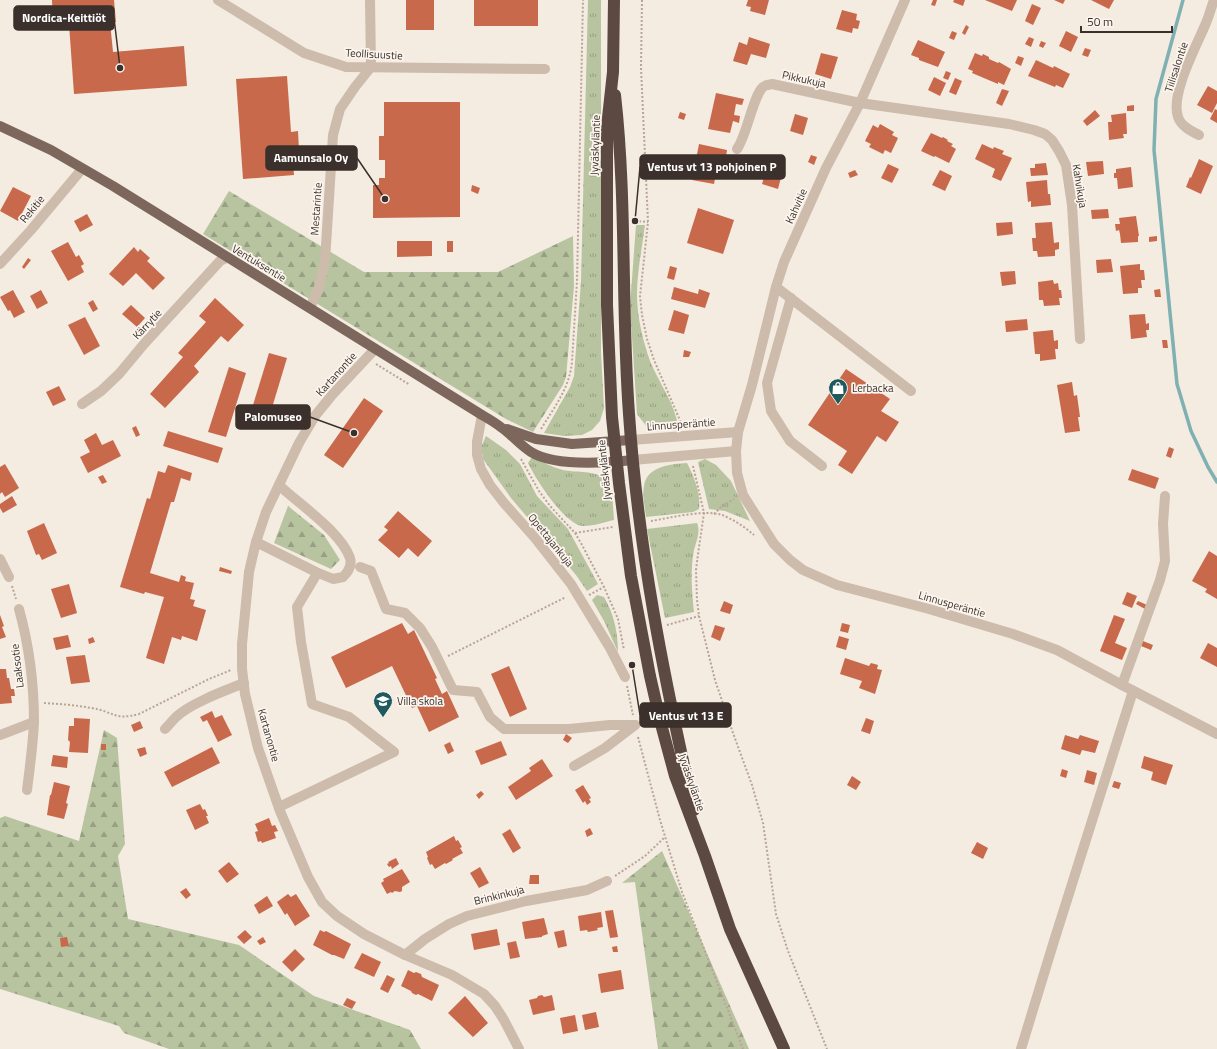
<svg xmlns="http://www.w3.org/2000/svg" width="1217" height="1049" font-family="'Titillium Web',sans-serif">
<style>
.grass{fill:url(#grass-tufts)}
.forest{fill:url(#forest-firs)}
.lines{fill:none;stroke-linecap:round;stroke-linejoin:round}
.stream{stroke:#7fb0b2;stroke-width:3.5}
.building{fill:#c8694b}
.path{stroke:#b9a596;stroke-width:2;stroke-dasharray:2 2;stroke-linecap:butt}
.minor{stroke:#cdbbac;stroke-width:10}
.major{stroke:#7d675c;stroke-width:10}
.highway{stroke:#5c4a42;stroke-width:12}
.labels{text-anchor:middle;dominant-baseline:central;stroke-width:3.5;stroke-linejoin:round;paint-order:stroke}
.street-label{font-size:11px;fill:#3b302b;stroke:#fbf5ee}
.poi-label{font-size:11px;fill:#3b302b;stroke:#fbf5ee;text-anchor:start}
.leader{fill:none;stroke:#3b302b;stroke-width:1.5}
.callout-dot{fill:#3b302b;stroke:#fbf5ee;stroke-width:1.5}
.callout{fill:#3b302b;stroke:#3b302b;stroke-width:1.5}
.callout-label{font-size:12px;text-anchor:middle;font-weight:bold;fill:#fff}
</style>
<defs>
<pattern id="grass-tufts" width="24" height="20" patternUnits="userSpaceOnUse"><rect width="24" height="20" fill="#b8c4a0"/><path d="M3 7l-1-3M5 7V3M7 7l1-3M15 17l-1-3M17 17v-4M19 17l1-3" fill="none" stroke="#97a083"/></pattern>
<pattern id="forest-firs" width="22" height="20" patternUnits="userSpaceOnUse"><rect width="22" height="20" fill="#b8c4a0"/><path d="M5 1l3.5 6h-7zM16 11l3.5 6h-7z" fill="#97a083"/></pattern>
</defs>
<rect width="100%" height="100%" fill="#f4ebe1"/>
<g class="grass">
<path d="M588,0H601V353L604,408L600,421L592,430L582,435L564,436L544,433L570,387L574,376L575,362L581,281Z"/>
<path d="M636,225H645C642,248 637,272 637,295C637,317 643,341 650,361C659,383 675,404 678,426L647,427L637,414L630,306Z"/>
<path d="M486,436L506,450L520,464L537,496L568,529L598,584L587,591L576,575L511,498L483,459L481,447Z"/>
<path d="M532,457C542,462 552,467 563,470C576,473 605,469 610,486C613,496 613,509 614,520C605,522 594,526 584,526C566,527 535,478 528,463Z"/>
<path d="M705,459L716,465L731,481L750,521L725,511L709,509L698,462Z"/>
<path d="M687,463C694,476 701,494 699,509L693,512L646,517C645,507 642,495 644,486C647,466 671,464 687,463Z"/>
<path d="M697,523C701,532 696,542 694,550C690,570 692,593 694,612L665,618L647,529Z"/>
<path d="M597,595L604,597C614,614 618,633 618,652L604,621L592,600Z"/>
</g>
<g class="forest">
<path d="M229,191L364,272H498L573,236L574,286L566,377L563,385L533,432L506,419L203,234Z"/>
<path d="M288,506L324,535L340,560L331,569L274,543Z"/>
<path d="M104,730L117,738L125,844L118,856L128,919L239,945L314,996L410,1030L421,1049H169L124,1033L119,1026L0,989V818L5,816L79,841Z"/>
<path d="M662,851L749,1049H658L635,882L622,883Z"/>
</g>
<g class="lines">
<path class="stream" d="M1183,0L1156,99L1154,150L1177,384L1191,431L1208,467L1217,482"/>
</g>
<g class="building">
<path d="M52,0H114L116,22H110L113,52L184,46L187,86L74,94L69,24L53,25Z"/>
<rect x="406" y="0" width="28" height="30"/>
<rect x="474" y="0" width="64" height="26"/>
<path d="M748,0H769L765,15L750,11L751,7L746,6Z"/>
<path d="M933,0H937L935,6L931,5Z"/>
<path d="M954,0H965L963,6L953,2Z"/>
<path d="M985,0H1017L1012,11Z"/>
<path d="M1054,0H1065L1063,4Z"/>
<path d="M1091,0H1114L1109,9Z"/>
<path d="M1032,4L1041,8L1033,25L1025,21Z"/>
<path d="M842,10L857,14L856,20L860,21L858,29L853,28L852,33L836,29Z"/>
<path d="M966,25L969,27L965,35L962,33Z"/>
<path d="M952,31L957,33L954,40L949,38Z"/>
<path d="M1066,31L1078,37L1071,52L1059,46Z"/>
<path d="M749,37L770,44L766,58L751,54L747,65L733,61L739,42L747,45Z"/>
<path d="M1029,37L1034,39L1031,47L1025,44Z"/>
<path d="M918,40L945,52L938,67L919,60V58L911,55Z"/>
<path d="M1041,41L1046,43L1043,48L1039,46Z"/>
<path d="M1085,48L1091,50L1088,57L1082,55Z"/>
<path d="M821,53L838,57L831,79L815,74Z"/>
<path d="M975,53L982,56L983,54L989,57V59L998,63L999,62L1011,69L1004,85L998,82V84L972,73L973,71L968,69Z"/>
<path d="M1018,56L1024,58L1021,66L1015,63Z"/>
<path d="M1036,60L1053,68L1054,66L1070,74L1063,88L1056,85L1055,87L1028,76Z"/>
<path d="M946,71L951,73L948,80L943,78Z"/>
<path d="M287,76L291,132L298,131L299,150H292L294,175L243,179L236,79Z"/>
<path d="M934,77L946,83L940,96L928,90Z"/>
<path d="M955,78L962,81L956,95L949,92Z"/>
<path d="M1208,86L1217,91V103L1212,113L1197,105Z"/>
<path d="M1002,89L1009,91L1002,106L996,103Z"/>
<path d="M716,93L744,99L742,105L736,104L734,115L740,116L739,123L733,121L730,133L708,129Z"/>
<path d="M384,102H460V217L373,218V185H379V178H385V160H379V136H384Z"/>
<path d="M1134,105V111H1127V106Z"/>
<path d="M1215,109L1217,110V123L1210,119Z"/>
<path d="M1095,110L1100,116L1087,126L1083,121Z"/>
<path d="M680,112L686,114L684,120L678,118Z"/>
<path d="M1126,113L1127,134H1123L1124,138L1109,140L1108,122H1112L1111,115Z"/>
<path d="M795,114L808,118L803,135L790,131Z"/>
<path d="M880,124L894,132L892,135L898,138L891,153L885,150L883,154L869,147L871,144L865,141L873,125L878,128Z"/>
<path d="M931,133L942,138L943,137L948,140L947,141L953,144L951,146L956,149L949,163L935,156L934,157L921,151Z"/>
<path d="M699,144L727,150L726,157L720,156L718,167L724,168L722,174L716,173L714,184L692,180Z"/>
<path d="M982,144L993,149L994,147L1004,151L1002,154L1012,158L1001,181L992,177L995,169L975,159Z"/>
<path d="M811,155L817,157L814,165L808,162Z"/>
<path d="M1199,159L1213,166L1201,194L1186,187L1190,177L1191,178Z"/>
<path d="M769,161L784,166L778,189L762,184Z"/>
<path d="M1103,161L1104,174L1088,176L1086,162Z"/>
<path d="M1046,163L1048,175L1031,176L1030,168H1035V164Z"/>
<path d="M888,164L899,169L892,183L881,178Z"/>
<path d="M1131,167L1133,187L1118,189L1117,178H1114V173H1116V169Z"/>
<path d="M855,170L858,175L850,178L848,173Z"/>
<path d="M940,170L952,176L945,191L932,185Z"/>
<path d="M1047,180L1048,194H1050L1051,205L1031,207V201L1028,202L1026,182Z"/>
<path d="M472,185L480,188L478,194L471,191Z"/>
<path d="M13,187L31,196L18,221L0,211Z"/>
<path d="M698,208L734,220L723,254L687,243Z"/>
<path d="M1108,209L1109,218L1092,219L1091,210Z"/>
<path d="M87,214L93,225L80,232L74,221Z"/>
<path d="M1136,216L1139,236H1138V242L1121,243L1120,234L1119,230L1116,231L1115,224H1120L1119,218Z"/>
<path d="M1012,222L1013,234L997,236L996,223Z"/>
<path d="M1052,222L1054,243L1059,242V249L1055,250V256L1038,257L1037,251H1033L1032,238H1036L1035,223Z"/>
<path d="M1157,236V241L1149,242V237Z"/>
<path d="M397,241H432V256L397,257Z"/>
<rect x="447" y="241" width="6" height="11"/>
<path d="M68,242L76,257L79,255L84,264L81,266L84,272L68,281L51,251Z"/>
<path d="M134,247L138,252L140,249L150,258L147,261L165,278L153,290L136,273L123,286L109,274Z"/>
<path d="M28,258L31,260L24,269L22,267Z"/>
<path d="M1111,259L1113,272L1097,273L1096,260Z"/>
<path d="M1140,264V270H1144L1145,280H1141L1142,288H1138V293L1123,294L1120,266Z"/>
<path d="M670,266L677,268L674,280L667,278Z"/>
<path d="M1015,271L1016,284L1002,286L1000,272Z"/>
<path d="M1053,280L1054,284L1058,283L1059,290H1061L1062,298H1059L1060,305L1044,306L1043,300H1039L1038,282Z"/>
<path d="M674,287L698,294L699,289L710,293L705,308L671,299Z"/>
<path d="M1160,289L1161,297H1155L1154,290Z"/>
<path d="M13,290L25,312L14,318L10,310L8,311L0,297Z"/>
<path d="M41,290L48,303L37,309L30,296Z"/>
<path d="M215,298L244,325L228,342L221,336L194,366L199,372L165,408L150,394L183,357L178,353L206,322L199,316Z"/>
<path d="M93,300L98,309L93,312L88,303Z"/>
<path d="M131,305L145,318L137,327L122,314Z"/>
<path d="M674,310L689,315L684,334L668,330Z"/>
<path d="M1145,314L1146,324L1149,323V330H1146L1147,337L1131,339L1129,315Z"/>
<path d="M85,317L100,346L84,355L68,325Z"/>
<path d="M1027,319L1028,330L1006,332L1005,321Z"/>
<path d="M1053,330L1054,341L1058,340V349H1055L1056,359L1040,361V354H1035L1033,332Z"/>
<path d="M1162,340H1167L1168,348H1163Z"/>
<path d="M684,350L691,352L689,357H683Z"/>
<path d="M269,353L287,358L271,411L253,405Z"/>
<path d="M229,367L246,373L226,437L208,432Z"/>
<path d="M846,369L890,399L881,411L899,422L886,442L877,436L852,474L838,465L847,451L808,425Z"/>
<path d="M1072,382L1074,396L1077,395L1080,417H1078L1080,431L1065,433L1057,385Z"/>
<path d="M59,386L66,400L53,406L46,392Z"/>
<path d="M364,398L383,411L343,468L324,455Z"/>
<path d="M136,426L140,435L136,437L132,428Z"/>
<path d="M168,431L223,448L218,463L163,446Z"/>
<path d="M96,433L102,445L113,440L121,456L88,473L80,457L90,452L84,440Z"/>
<path d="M1169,447L1174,449L1171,458L1166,456Z"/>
<path d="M5,464L19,488L5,497L2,492L0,494V467Z"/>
<path d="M168,465L192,473L190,481L181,478L174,502H171L150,573L179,582L181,575L186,577L185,581L194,583L190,599L195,600L193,606L206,610L197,641L182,636L181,640L172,637L164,664L146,658L164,597L145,592L144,594L120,587L147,498L150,499L158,471L165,473Z"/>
<path d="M1132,469L1159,478L1155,489L1128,480Z"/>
<path d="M103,475L107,482L102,484L98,477Z"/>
<path d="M12,496L17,505L3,513L0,508V504Z"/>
<path d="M398,511L432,541L418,557L408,548L399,558L378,540L388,530L384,527Z"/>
<path d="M44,523L57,553L42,560L39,554L36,555L27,531Z"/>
<path d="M1209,551L1217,556V599L1205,592L1207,589L1192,581Z"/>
<path d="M220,567L232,571L231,574L219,571Z"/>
<path d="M69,584L77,613L61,618L51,589Z"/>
<path d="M1127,592L1137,596L1132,608L1122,604Z"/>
<path d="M724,601L733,605L730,614L720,611Z"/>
<path d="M1138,601L1147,605L1145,609L1136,604Z"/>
<path d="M0,615L4,626L2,627L6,637L0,639Z"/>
<path d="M1114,615L1125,619L1115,643L1127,648L1122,660L1100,651Z"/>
<path d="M402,623L408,634L414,630L437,678L435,679L442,694L447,691L459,717L429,732L417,706L412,708L392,666L346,688L331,657Z"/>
<path d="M842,623L850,625L848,633L840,631Z"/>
<path d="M715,625L725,628L720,641L711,637Z"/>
<path d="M68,635L71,647L56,650L53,638Z"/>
<path d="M839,636L849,639L846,650L836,647Z"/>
<path d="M93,637L95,642L89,644L88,639Z"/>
<path d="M1143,641L1153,645L1151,650L1141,646Z"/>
<path d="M1208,643L1217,648V667L1200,658Z"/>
<path d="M85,655L90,682L71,684L66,657Z"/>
<path d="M845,658L869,666L871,663L878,665L877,669L882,670L875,694L859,688L862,681L840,674Z"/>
<path d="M509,666L527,709L510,717L491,674Z"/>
<path d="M0,669H6L7,678H9L11,689H14L15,696H11L12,703L0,704Z"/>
<path d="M212,711L215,718L222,715L232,735L218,742L207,720L203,722L200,717Z"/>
<path d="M74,718L90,719L88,753L69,752L70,742L68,740L69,726H74Z"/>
<path d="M866,718L874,721L870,734L861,731Z"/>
<path d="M140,721L143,728L134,732L131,725Z"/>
<path d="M566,734L572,738L568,743L563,740Z"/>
<path d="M1065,735L1078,739L1080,735L1099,741L1095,753L1082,750L1080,755L1061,749Z"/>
<path d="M501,741L507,755L481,765L475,751Z"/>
<path d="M450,742L454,751L448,754L444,745Z"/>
<rect x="101" y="744" width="5" height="6"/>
<path d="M145,747L147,754L140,757L137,749Z"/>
<path d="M212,747L220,763L172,787L164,772Z"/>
<path d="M53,755L68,757L67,768L51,766Z"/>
<path d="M1144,756L1173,765L1166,785L1151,780L1153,772L1141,768Z"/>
<path d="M542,759L553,776L516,800L508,787L531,771L529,768Z"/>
<path d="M1062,769L1068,771L1066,778L1060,776Z"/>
<path d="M1087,770L1097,773L1094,785L1084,782Z"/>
<path d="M852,776L861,782L856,790L847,785Z"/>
<path d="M1114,781L1121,783L1119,789L1112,787Z"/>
<path d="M54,782L70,786L66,803L68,804L64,819L47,815L50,795H51Z"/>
<path d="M583,785L591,798L589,799L591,802L587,805L585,801L583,803L575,790Z"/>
<path d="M481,791L484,794L479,799L476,795Z"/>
<path d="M200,804L203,810L205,809L208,816H206L209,823L195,830L186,810Z"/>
<path d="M269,818L272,826L275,825L278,831L274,832L276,838L262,843L261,841L258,842L255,832L258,831L255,824Z"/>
<path d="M590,828L593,834L587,837L585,831Z"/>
<path d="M510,829L521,848L513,853L502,834Z"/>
<path d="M454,836L456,841L458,840L462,847L460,848L463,853L452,859L453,860L446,864L445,863L435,869L432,864L430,865L427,858L428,857L426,852Z"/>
<path d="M977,842L988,848L983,859L971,853Z"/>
<path d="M396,858L399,864L392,869L391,866L389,867L387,864L389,863L388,862Z"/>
<path d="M229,862L239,874L227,883L218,871Z"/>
<path d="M480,867L489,883L479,888L470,873Z"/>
<path d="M402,869L410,882L402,887V891L400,892L395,891L392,893L391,892L387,894L381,883L384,881L383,879Z"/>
<path d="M530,875H539V884H529Z"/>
<path d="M186,888L191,895L186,899L180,892Z"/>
<path d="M288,894L291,897L296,894L310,916L295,926L287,913L285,915L277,902Z"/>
<path d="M267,896L273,906L259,914L254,905Z"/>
<path d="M613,910L618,937L610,938L605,911Z"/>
<path d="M601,912L603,927L597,928L598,930L588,932L587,930L580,931L578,916Z"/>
<path d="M544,918L548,934L542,936V937L525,939L522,922Z"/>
<path d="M497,929L500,945L474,950L471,934Z"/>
<path d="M245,930L252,937L244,944L237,937Z"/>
<path d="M320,930L324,932L326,931L351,944L344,959L334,955H332L313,945Z"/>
<path d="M564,930L567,946L558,948L554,932Z"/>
<path d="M67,937L69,946L61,947L60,938Z"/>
<path d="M263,937L266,942L260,945L257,941Z"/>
<path d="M516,941L520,957L510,959L507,943Z"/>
<path d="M617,946L618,952H613L612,947Z"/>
<path d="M295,949L305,959L292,972L282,962Z"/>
<path d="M362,953L381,962L374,977L354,968Z"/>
<path d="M408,970L414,973L416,972L421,974L422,977L439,985L432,1001L418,994L416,995L412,993L411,991L401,986Z"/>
<path d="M621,970L624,989L601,993L598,974Z"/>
<path d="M387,975L395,979L388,993L380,989Z"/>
<path d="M542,995L544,997L552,995L555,1010L533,1015L529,1000L537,998L538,996Z"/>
<path d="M465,996L488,1023L473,1037L448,1013Z"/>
<path d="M347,998L356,1002L352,1009L343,1005Z"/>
<path d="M596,1012L599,1027L585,1030L582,1015Z"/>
<path d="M575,1015L578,1031L563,1034L560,1018Z"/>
</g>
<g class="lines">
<g class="path">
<path d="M642,0L641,68L648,222L640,296L642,315L647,339L654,360L682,425"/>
<path d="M635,221L648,222"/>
<path d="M376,364L410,385"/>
<path d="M541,429C555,406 569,389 572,362L577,281L583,0"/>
<path d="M521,459L539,491L550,506L575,533L582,545L604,587L618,619L624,650"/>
<path d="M693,466L704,513L698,554L696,570L697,600L699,616L715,680L733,733L752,785L763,823L776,914L788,951L827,1049"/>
<path d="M714,514L721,507L734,499"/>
<path d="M651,521C670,518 704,509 722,515C733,519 746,528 754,535"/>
<path d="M575,533L613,527"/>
<path d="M12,586L16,599"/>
<path d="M589,595L604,587"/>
<path d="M667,625L699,616"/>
<path d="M448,656L566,597"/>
<path d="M627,686L633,715"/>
<path d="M44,703C60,704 76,705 91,708C113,711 114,721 139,714L209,679L231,670"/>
<path d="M638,737L660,820L682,892L743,1049"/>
<path d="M615,876L645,856L665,837"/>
</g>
<g class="minor">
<path d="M218,0L304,53L346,67L545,69"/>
<path d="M905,0L860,103L826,168L784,262L776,287L752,385L738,432L736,451L737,473L743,495L774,544L790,560L803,570L837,585L929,609L1013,634L1057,650L1122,685L1217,734"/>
<path d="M1199,135C1191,131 1181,126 1178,117C1170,94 1197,45 1206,23C1209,16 1211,8 1214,0"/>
<path d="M737,149C747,135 753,96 763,87C765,85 769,85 772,84L860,103L1009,124L1034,130L1045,134L1052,140L1059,151L1066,165L1072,205L1080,339"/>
<path d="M0,264L31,230L82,169"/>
<path d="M776,287L911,391"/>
<path d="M791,298L767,383L771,411L790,441L822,466"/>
<path d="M310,308L319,287L325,261L333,135L340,109L355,87L371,67L370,0"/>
<path d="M375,349L332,395L315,416L299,443L266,512L256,542L249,572L242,644V669L245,694L258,748L280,811L308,877L322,902L337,916L364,934L405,955L452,975L484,994L495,1006L504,1020L519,1049"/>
<path d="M82,404L101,391L119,374L144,344L220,261L226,258"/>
<path d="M482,415L477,442V455L481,469L490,485L504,503L535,538L571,584L610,648L625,677"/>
<path d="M631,440L738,432"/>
<path d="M633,460L736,451"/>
<path d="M256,542L316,572L333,579L343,577C348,572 352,565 350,558C341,532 299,504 279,485"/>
<path d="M0,559L9,577"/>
<path d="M360,567L371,571L386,609L405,613L420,628L432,647L453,690L477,692L490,717L504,729H569L610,725H635"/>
<path d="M19,609C29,645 34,684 34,722C33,744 30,767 27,790"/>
<path d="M1122,685L1160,580L1165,561L1163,524L1165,496"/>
<path d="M165,729C169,725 172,721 176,717C191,703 224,691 244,683"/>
<path d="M0,735L34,722"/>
<path d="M574,766L605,748L635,725"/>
<path d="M279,807L394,752L349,717L312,704L301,642L297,607L315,577"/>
<path d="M405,955L425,939L449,924L467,916L526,901L587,890L607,881"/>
<path d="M1021,1049L1054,941L1133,691"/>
</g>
<g class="major">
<path d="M0,126L51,150L113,186L482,415C489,419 496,423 502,428C512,435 520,445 531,452C555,467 605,463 633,460"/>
<path d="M507,429L536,439L572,444L631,440"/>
</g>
<g class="highway">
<path d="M614,0L613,72L607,127V305L612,417L619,483L631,576L650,676L661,724L675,776L705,856L730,929L784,1049"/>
<path d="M615,95C627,201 621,307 629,414C638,548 664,679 694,810"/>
</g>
</g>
<defs>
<g id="shop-pin" transform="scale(1)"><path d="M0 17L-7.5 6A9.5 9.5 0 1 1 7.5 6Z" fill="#1f5a5e" stroke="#fbf5ee"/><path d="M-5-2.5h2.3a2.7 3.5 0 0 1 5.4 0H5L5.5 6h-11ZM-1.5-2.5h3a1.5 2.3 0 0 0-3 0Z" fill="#fff"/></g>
<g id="school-pin" transform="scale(1)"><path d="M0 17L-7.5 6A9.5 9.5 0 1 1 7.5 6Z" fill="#1f5a5e" stroke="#fbf5ee"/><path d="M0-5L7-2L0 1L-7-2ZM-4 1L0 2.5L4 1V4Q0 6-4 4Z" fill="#fff"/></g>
</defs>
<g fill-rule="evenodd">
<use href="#shop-pin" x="838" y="388"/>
<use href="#school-pin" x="383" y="701"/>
</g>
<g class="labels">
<g class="street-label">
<text transform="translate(374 54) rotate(3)">Teollisuustie</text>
<text transform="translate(1176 67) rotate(-72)">Tiilisalontie</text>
<text transform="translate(804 79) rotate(12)">Pikkukuja</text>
<text transform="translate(595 145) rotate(-88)">Jyväskyläntie</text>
<text transform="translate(1080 186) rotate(81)">Kahvikuja</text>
<text transform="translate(796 206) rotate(-66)">Kahvitie</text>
<text transform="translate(32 209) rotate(-51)">Rekitie</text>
<text transform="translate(316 209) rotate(-86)">Mestarintie</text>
<text transform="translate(259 263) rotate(31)">Ventuksentie</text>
<text transform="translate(147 324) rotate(-47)">Kärrytie</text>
<text transform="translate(336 374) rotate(-48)">Kartanontie</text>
<text transform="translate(681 424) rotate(-4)">Linnusperäntie</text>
<text transform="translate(604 470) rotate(-96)">Jyväskyläntie</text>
<text transform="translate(551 540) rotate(51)">Opettajankuja</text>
<text transform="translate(952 604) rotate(16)">Linnusperäntie</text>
<text transform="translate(17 666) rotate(-97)">Laaksotie</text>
<text transform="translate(269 735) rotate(74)">Kartanontie</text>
<text transform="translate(692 782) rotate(71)">Jyväskyläntie</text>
<text transform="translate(499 895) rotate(-14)">Brinkinkuja</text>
</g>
<g class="poi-label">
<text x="852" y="388">Lerbacka</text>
<text x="397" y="701">Villa skola</text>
</g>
</g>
<path class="leader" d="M120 68L114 18M385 199L357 158M635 221L640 167M354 433L310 417M632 665L640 715"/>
<g class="callout-dot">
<circle cx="120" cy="68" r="4"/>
<circle cx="385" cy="199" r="4"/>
<circle cx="635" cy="221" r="4"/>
<circle cx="354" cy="433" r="4"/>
<circle cx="632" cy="665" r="4"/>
</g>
<g class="callout">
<rect x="14" y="6" width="100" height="24" rx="4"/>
<rect x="266" y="146" width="91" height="24" rx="4"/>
<rect x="640" y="155" width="145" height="24" rx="4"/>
<rect x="236" y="405" width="74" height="24" rx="4"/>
<rect x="640" y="703" width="91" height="24" rx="4"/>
</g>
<g class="callout-label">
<text x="64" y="22">Nordica-Keittiöt</text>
<text x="311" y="162">Aamunsalo Oy</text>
<text x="712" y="171">Ventus vt 13 pohjoinen P</text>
<text x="273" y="421">Palomuseo</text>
<text x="686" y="720">Ventus vt 13 E</text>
</g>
<path d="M1081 26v6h91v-6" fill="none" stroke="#3b302b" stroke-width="2"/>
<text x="1087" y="26" font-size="12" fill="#3b302b" stroke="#fbf5ee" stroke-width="3" paint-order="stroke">50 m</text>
</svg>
